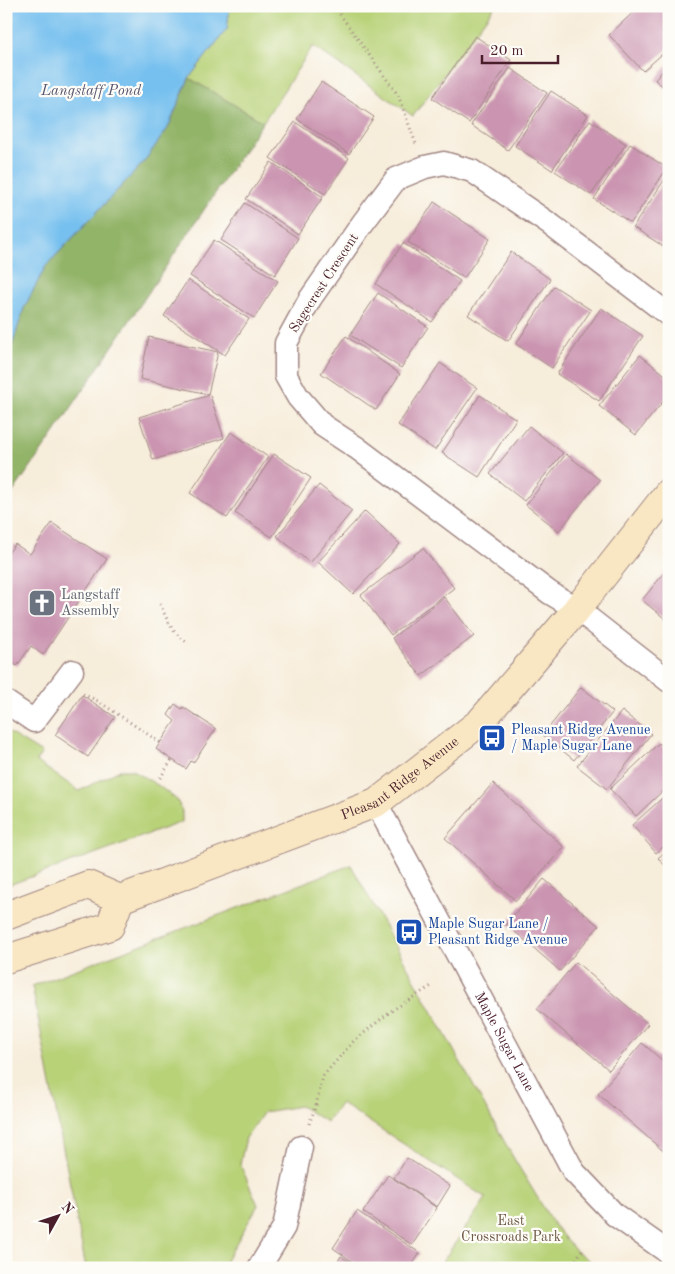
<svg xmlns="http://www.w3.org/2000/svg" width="675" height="1274" font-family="'Old Standard TT',serif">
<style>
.green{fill:#b8d278;stroke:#817852}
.forest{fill:#92b468;stroke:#6e6a4a}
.water{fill:#76c0ef;stroke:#60708d}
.building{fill:#cb95b1}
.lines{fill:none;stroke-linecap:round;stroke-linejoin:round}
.street-casing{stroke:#a08683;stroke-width:25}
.secondary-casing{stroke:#a08683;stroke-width:30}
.path{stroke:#a08683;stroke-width:3;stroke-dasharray:1 4;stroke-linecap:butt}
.street{stroke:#fff;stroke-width:22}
.secondary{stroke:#f9e7c3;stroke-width:28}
.labels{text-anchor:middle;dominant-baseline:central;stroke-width:4.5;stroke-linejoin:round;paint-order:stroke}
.street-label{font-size:14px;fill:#4a1f2b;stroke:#fdfcf7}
.worship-label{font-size:14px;fill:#5b616d;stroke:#fdfcf7;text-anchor:start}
.transit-label{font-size:14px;fill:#164399;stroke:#fdfcf7;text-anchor:start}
.park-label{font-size:14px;fill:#6b5542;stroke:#fdfcf7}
.water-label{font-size:15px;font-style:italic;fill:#595770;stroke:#fdfcf7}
</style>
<rect width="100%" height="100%" fill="#fdfcf7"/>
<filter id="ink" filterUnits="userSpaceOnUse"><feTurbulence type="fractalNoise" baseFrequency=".02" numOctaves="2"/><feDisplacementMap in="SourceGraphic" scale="10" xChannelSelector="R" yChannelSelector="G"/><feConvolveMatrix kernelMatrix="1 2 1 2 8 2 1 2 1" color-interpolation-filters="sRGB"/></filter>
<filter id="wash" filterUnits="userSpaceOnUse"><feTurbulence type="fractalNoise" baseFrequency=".0096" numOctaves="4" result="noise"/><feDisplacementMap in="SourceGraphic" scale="20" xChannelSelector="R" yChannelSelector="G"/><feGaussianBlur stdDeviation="1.12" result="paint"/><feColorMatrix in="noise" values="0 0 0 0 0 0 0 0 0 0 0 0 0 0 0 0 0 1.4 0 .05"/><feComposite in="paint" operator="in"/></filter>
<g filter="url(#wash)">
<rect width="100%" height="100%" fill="#f7eddb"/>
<g class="green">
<path d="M230,6H495L413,116L313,46L263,122L189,78L227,29Z"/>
<path d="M6,731L42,753L36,761L79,791L120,770H132L159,786L177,800L182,811V822L6,886Z"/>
<path d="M351,865L513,1157L554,1225L575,1250L599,1268H438L486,1198L341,1103L327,1122L300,1106L264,1112L246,1138L240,1164L258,1205L222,1268H86L32,986Z"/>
</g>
<path class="forest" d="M189,78L263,122L55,432L6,502V365L24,308L46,266L143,163L168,128Z"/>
<path class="water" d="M6,6H230L227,29L189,78L168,128L143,163L46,266L24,308L6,365Z"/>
<g id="blocks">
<g class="building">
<path d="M640,6H669V48L643,71L609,35Z"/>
<path d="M475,36L511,60L469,123L432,98Z"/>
<path d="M669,63V91L655,80Z"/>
<path d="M510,68L547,93L508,150L471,125Z"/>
<path d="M321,82L374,117L349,154L297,119Z"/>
<path d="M551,91L588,115L552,170L515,146Z"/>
<path d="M590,120L626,144L591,195L555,171Z"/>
<path d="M295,122L349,158L325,194L270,158Z"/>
<path d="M630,144L667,168L631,223L594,199Z"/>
<path d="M271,162L323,197L298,234L246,199Z"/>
<path d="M669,173V250L633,227Z"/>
<path d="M434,202L490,239L464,278L408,242Z"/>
<path d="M245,203L298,238L275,275L221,240Z"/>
<path d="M214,240L278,281L254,318L190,276Z"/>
<path d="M403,243L460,281L432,322L376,284Z"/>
<path d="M511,252L550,279L508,341L468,315Z"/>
<path d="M188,280L249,319L225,355L164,316Z"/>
<path d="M554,286L591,310L552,368L516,344Z"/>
<path d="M378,293L428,327L401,368L350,335Z"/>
<path d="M601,308L643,336L599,401L557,374Z"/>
<path d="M346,336L400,374L376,410L321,373Z"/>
<path d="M149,337L218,352L208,394L140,379Z"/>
<path d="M640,355L669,378V394L636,435L599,406Z"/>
<path d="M440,363L477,388L435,450L398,425Z"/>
<path d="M210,395L224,438L153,460L139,417Z"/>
<path d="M480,395L516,419L479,477L442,453Z"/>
<path d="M529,426L563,453L524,501L490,474Z"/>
<path d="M231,432L268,457L227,518L190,493Z"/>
<path d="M274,454L311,478L272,537L235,513Z"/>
<path d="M566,454L600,480L559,531L526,505Z"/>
<path d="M319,485L352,511L310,563L277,536Z"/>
<path d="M365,511L400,544L353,594L318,562Z"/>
<path d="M52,523L107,559L43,655L31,646L17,666L6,659V556L15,544L30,554Z"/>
<path d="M423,548L454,588L391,635L361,595Z"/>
<path d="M669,567V622L642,600Z"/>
<path d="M444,597L474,636L421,676L392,638Z"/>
<path d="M581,687L613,712L574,760L543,735Z"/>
<path d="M82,695L115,717L88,757L55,735Z"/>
<path d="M175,704L182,709L183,707L216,729L193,763L191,761L186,769L156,749L175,721L168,715Z"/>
<path d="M622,711L651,734L607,789L577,766Z"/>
<path d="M659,743L669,753V785L636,816L610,789Z"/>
<path d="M493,783L564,847L516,901L445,838Z"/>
<path d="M669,792V842L656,853L632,825Z"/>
<path d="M669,848V870L658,858Z"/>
<path d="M544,879L599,926L560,971L506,924Z"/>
<path d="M576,962L648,1024L609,1070L537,1009Z"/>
<path d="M642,1043L669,1066V1156L598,1094Z"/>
<path d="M407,1158L450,1186L437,1207L394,1178Z"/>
<path d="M388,1175L437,1208L412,1245L363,1212Z"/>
<path d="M357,1211L420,1253L410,1268H362L333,1248Z"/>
<path d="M341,1256L359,1268H334Z"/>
</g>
</g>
</g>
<g filter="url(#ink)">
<use href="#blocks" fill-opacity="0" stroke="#a08683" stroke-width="1"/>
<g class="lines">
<g class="street-casing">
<g id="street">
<path d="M669,315L551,225L472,171L444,163L425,167L396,179L362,224L310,299L286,343V376L298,397L322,425L357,448L550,593L577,609L669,681"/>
<path d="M6,702L34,721L72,671"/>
<path id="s1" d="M376,803L574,1172L615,1215L669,1253"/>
<path d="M259,1268L284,1227L301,1147"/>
</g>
</g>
<g class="secondary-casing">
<g id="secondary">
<path id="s2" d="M6,916L88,885L120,899L376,803L480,722L577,609L669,492"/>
<path d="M6,959L110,926L120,899"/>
</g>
</g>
<g class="path">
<path d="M334,6L398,95L416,144"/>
<path d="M160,604C167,619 172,634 187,642"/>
<path d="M83,694L98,701L161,743"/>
<path d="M160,778L172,760"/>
<path d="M309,1124L316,1105L323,1076L353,1042L391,1011L433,985"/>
<path d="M571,1268L582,1250"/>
</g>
<use href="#street" class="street"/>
<use href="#secondary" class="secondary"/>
</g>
</g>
<defs>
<g id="church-square" transform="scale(1.4375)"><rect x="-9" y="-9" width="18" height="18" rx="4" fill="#6b7280" stroke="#fdfcf7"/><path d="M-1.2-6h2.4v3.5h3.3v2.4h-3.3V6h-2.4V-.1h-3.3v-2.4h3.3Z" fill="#fff"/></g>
<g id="bus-square" transform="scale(1.4375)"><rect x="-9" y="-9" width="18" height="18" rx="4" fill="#1a4fb4" stroke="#fdfcf7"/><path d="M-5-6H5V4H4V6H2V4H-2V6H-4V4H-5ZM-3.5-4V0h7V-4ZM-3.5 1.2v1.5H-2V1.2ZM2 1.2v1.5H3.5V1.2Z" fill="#fff"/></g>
</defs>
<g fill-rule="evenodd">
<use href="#church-square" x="42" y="603"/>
<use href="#bus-square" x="492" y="738"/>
<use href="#bus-square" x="409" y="932"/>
</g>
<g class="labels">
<g class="street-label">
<text transform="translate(324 283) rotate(-57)">Sagecrest Crescent</text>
<text stroke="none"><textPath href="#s2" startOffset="429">Pleasant Ridge Avenue</textPath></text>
<text stroke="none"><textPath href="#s1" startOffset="271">Maple Sugar Lane</textPath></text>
</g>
<g class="worship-label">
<text x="61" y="595">Langstaff<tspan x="61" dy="16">Assembly</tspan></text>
</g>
<g class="transit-label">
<text x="511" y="730">Pleasant Ridge Avenue<tspan x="511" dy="16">/ Maple Sugar Lane</tspan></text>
<text x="428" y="924">Maple Sugar Lane /<tspan x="428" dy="16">Pleasant Ridge Avenue</tspan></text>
</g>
<g class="park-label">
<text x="511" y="1221">East<tspan x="511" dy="16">Crossroads Park</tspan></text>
</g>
<g class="water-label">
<text x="91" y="91">Langstaff Pond</text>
</g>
</g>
<rect width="675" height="1274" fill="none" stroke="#fdfcf7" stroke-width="25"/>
<g transform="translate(58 1216) rotate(50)" stroke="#fdfcf7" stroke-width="4" paint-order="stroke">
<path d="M0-4L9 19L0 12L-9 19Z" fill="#4a1f2b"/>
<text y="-8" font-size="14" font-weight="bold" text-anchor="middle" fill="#4a1f2b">N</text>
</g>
<path d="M482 55v8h76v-8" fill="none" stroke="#4a1f2b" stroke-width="2.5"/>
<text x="490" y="55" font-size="15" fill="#4a1f2b" stroke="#fdfcf7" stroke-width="4" paint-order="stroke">20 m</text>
</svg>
